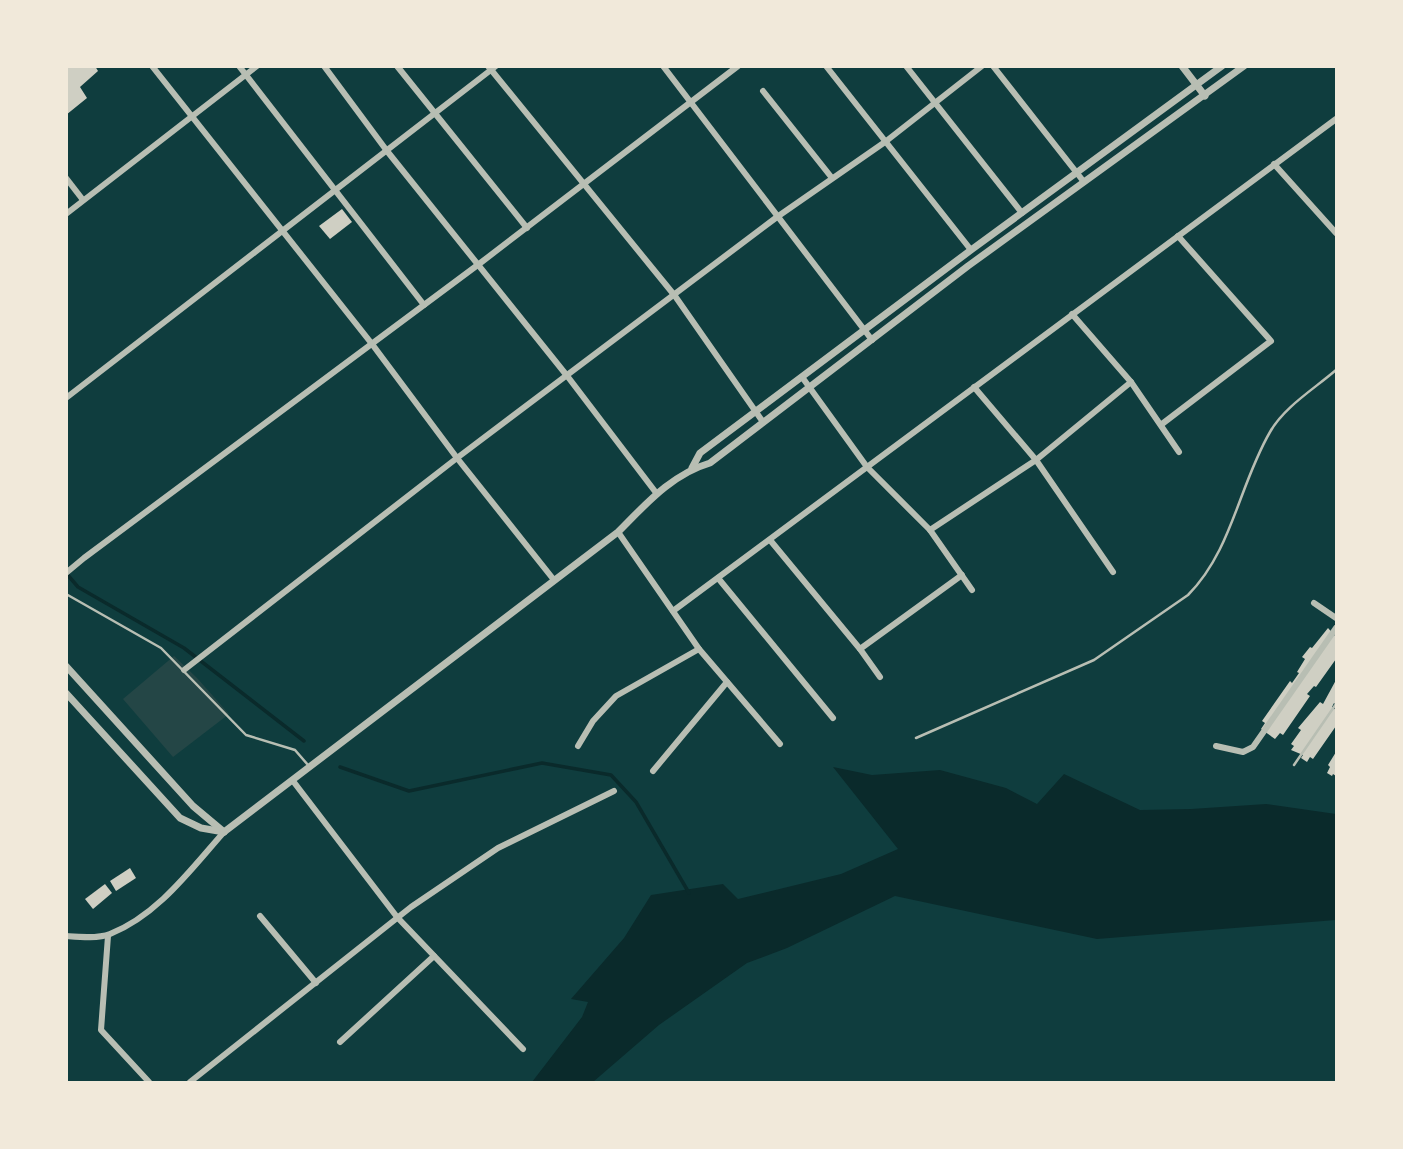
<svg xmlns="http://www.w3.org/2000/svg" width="1403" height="1149" font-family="Raleway,sans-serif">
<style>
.green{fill:#244646}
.water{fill:#0a2a2b}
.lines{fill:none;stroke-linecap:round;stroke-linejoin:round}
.stream{stroke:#0a2a2b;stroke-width:3.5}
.building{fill:#cfcfc3}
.service{stroke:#b8beb3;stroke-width:2.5}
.minor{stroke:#b8beb3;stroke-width:6}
.tertiary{stroke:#b8beb3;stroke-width:7}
</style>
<rect width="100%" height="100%" fill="#0f3d3e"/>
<path class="green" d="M174,656L197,678L229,714L173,757L123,699Z"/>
<path class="water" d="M833,767L872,775L940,770L1006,788L1037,804L1064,774L1140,810L1191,809L1266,804L1336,814V920L1097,939L895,896L787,948L747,963L659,1025L593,1082H532L582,1017L588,1002L571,999L624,938L651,895L723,884L738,899L841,874L898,849Z"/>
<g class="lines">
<g class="stream">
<path d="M66,573L78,587L184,648L304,741"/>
<path d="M340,767L409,791L542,763L611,775L636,802L689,893"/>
</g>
</g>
<g class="building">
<path d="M66,66H95L98,71L80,87L87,98L66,115Z"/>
<path d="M342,209L352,222L330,239L319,226Z"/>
<path d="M1328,628L1336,637V659L1316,687L1314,686L1307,694L1310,696L1283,735L1280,733L1275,739L1261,729L1265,723L1262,721L1290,681L1292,683L1299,673L1297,672L1305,659L1302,657L1310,647L1312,648Z"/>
<path d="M1336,680V705L1334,703L1332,707L1336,710V726L1313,759L1310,757L1307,762L1301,758L1303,755L1291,750L1294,746L1291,744L1301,730L1298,728L1320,702L1323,704Z"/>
<path d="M1336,752V776L1333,774L1332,776L1327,773L1330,767L1328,765Z"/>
<path d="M130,868L136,878L116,891L110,881Z"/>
<path d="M105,884L112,893L93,909L85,899Z"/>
</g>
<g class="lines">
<g class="service">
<path d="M66,594L161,648L246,735L295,750L308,765"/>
<path d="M916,738L1094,660L1188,595C1232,551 1239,485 1270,432C1284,407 1314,389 1336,370"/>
<path d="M1294,765L1336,704"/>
</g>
<g class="minor">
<path d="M152,66L372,344L457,458L554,580"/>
<path d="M239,66L424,305"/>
<path d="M324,66L387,151L568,377L657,494"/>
<path d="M397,66L527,228"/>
<path d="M488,66L675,296L763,422"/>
<path d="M663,66L872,340"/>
<path d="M826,66L971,250"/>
<path d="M906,66L1022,213"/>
<path d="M993,66L1084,182"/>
<path d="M763,91L832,178"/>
<path d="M1274,164L1336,233"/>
<path d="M66,178L83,200"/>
<path d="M66,214L257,66"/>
<path d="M1072,314L1131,382L1179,452"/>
<path d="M802,377L867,467L930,530L972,590"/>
<path d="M974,387L1036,460L1113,572"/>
<path d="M66,398L496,66"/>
<path d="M1162,424L1271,341L1178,236"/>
<path d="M930,530L1036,460L1131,382"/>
<path d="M618,532L699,649L780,744"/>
<path d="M770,540L860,649L880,677"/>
<path d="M66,573L84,558L479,264L738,66"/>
<path d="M718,578L833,718"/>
<path d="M1314,603L1336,618"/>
<path d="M673,611L1336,119"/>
<path d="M860,649L962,575"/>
<path d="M184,670L457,458L777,217L885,142L982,66"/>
<path d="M578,746L593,721L616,696L699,649"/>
<path d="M1216,746L1243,752L1253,747L1336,628"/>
<path d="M653,771L727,682"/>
<path d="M293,781L397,917L523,1049"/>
<path d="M260,916L316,983"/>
<path d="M66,936C79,937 98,939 110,934C158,915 191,869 224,832"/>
<path d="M108,936L101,1030L149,1082"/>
<path d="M340,1042L434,956"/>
<path d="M190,1082L411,907L498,848L614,791"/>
</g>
<g class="tertiary">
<path d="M1182,66L1205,96"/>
<path d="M692,468L700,453L971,250L1222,66"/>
<path d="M66,666L193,806L224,832"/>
<path d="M66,693L180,818L201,828L224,832"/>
<path d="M224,832L618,532C645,505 672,474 710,463L968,266L1244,66"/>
</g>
</g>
<rect width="1403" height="1149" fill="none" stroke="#f1e9da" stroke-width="136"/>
</svg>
